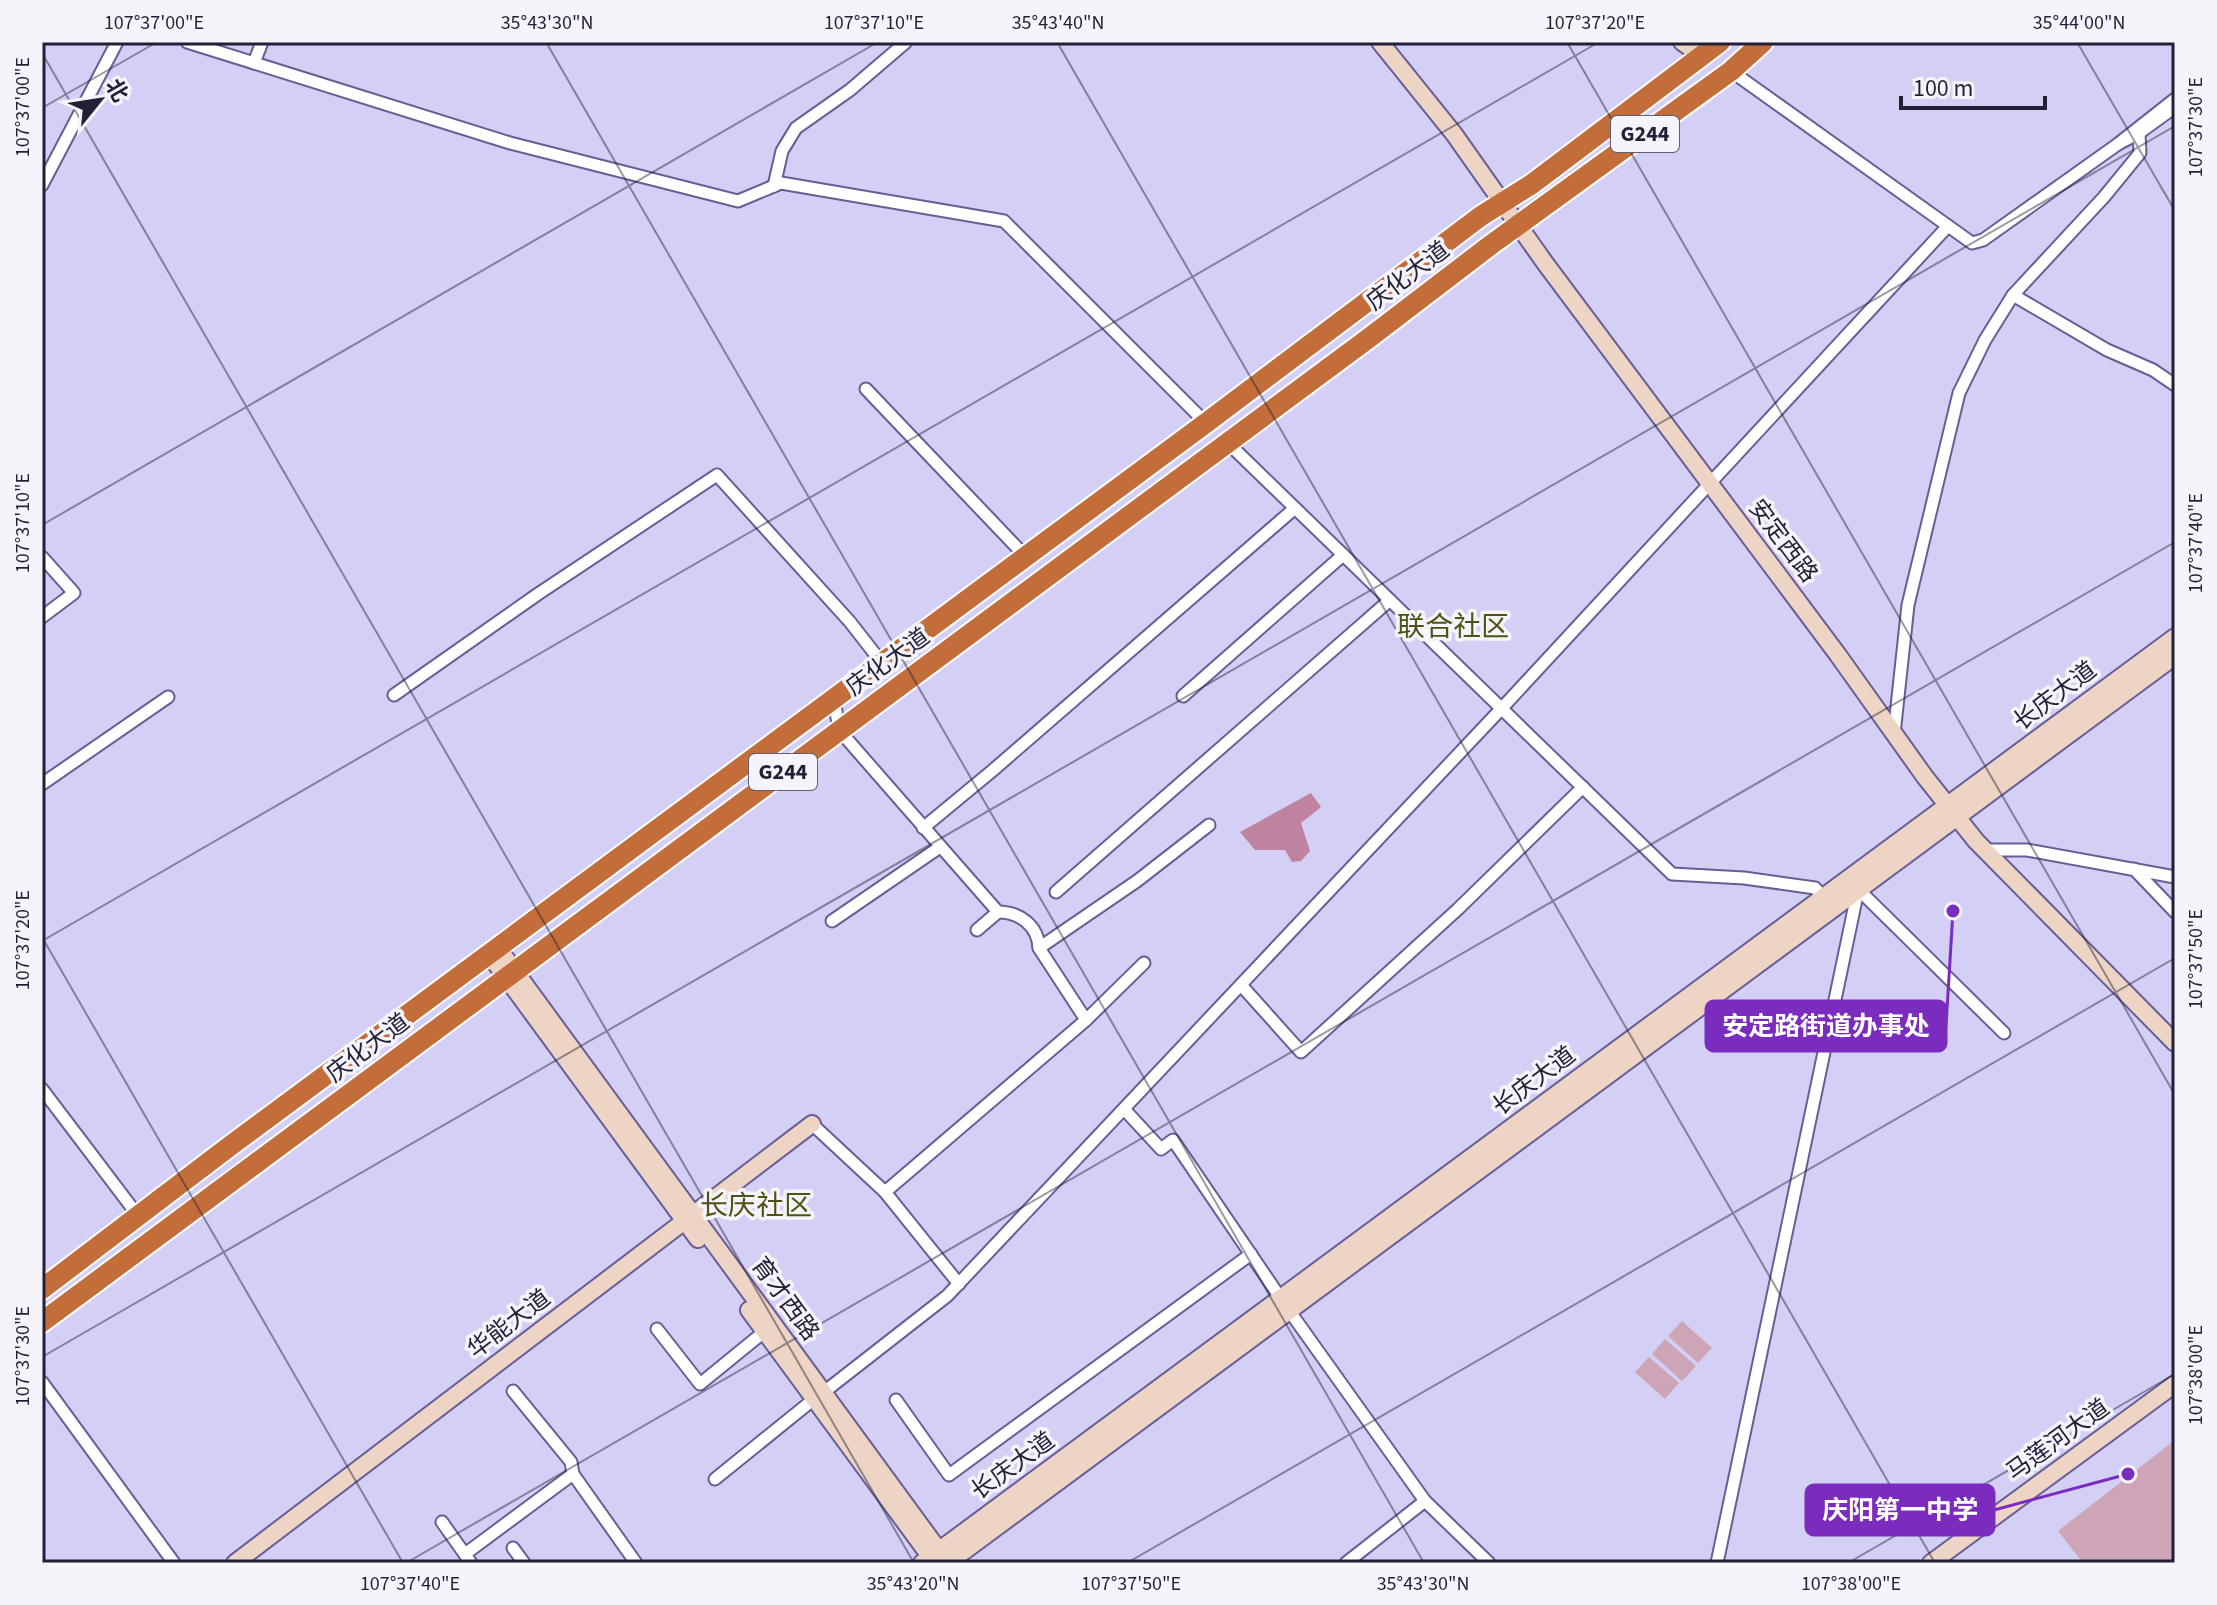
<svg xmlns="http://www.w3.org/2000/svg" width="2217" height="1605" font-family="'Source Sans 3','Noto Sans SC',sans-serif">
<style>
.green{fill:#cea5b7}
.forest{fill:#bf839f}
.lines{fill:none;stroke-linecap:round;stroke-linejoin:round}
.street-casing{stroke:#675e96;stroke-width:15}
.secondary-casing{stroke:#675e96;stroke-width:20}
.highway-casing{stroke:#fff;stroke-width:24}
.street{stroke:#fff;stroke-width:11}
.secondary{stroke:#edd4c4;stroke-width:16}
.highway{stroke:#c36e3a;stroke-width:20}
.ticks{fill:none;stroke:#221f36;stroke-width:2;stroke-opacity:0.45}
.labels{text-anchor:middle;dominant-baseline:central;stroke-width:7;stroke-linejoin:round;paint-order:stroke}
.shield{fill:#f5f4fb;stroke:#615f71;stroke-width:2}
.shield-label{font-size:22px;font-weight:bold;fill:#221f36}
.street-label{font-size:24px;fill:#221f36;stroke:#f5f4fb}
.quarter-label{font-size:28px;fill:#505114;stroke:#f5f4fb}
.leader{fill:none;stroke:#7b2cbf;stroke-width:3}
.callout-dot{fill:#7b2cbf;stroke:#f5f4fb;stroke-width:3}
.callout{fill:#7b2cbf;stroke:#7b2cbf;stroke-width:3}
.callout-label{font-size:26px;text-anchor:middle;font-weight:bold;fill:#fff}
.neatline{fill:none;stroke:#221f36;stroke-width:3}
.ticks-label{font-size:20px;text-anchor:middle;fill:#221f36}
</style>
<rect width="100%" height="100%" fill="#d3cff5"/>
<g class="green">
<path d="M1682,1321L1712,1348L1698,1363L1668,1336Z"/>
<path d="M1665,1339L1696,1366L1682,1381L1652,1354Z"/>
<path d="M1649,1357L1679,1383L1665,1399L1635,1372Z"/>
<path d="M2175,1440V1563H2083L2058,1531Z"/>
</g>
<path class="forest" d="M1311,793L1321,807L1301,823L1310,851L1301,861L1292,862L1285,850H1255L1240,832Z"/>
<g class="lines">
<g class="street-casing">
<g id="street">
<path d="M187,42L510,143L738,201L781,183L1004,221L1206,423"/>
<path d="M254,63L262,42"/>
<path d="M1731,71L1972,243L1983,240L2118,144"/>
<path d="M2175,99L2118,144L2139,133L2175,107"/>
<path d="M42,185L117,42"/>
<path d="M774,186L782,151L796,128L850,90L906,42"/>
<path d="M2013,295L2107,350L2153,370L2175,385"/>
<path d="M866,389L1025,556"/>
<path d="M1228,443L1672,874L1744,878L1815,888L1823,897"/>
<path d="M42,557L74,593L42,617"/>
<path d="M394,695L538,594L717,475L850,622L882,663"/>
<path d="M1183,696L1343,555"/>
<path d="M834,699L839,730L998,912"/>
<path d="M1894,734L1908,605L1959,393L1985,340L2013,295L2104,197L2140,153L2139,133"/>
<path d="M42,784L168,697"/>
<path d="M923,828L992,771L1295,508"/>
<path d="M1986,850H2027L2175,877"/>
<path d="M2134,869L2175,912"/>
<path d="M1859,890L2004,1033"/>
<path d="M1056,892L1390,600"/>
<path d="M832,921L940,847"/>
<path d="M977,930L998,912C1020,912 1038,926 1039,948L1086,1020"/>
<path d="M1039,948L1137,881L1209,825"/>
<path d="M1241,985L1301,1052L1458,909L1583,787"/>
<path d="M42,1089L139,1217"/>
<path d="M1124,1109L1161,1149L1173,1140L1288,1309L1425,1501L1489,1563"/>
<path d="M812,1124L885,1192L959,1284"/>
<path d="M885,1192L1086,1020L1144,963"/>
<path d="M657,1329L700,1384L765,1331"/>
<path d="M42,1382L174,1563"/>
<path d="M513,1391L571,1462L573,1474L636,1563"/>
<path d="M824,1392L947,1296L1502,708L1948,226"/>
<path d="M896,1400L949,1475L1251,1254"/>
<path d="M715,1479L814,1399"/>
<path d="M442,1522L471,1563"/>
<path d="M513,1548L524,1563"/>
<path d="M465,1554L573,1474"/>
<path d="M1346,1563L1425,1501"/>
<path d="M1717,1563L1858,890"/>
</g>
</g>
<g class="secondary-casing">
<g id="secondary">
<path d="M1380,42L1454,134L1545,263L1838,655L1925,777L1976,841L2175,1043"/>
<path d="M1682,42L1702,56"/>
<path d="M498,948L948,1563L2175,656"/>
<path d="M489,954L698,1239"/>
<path d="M749,1310L935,1563"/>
<path d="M235,1563L812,1124"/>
<path d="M922,1563L2175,637"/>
<path d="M1931,1563L2175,1384"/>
</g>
</g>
<g class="highway-casing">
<g id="highway">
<path d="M42,1289L230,1146L1206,423L1481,216L1532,184L1720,42"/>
<path d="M42,1322L1369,338L1492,244L1731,71L1763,42"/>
</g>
</g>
<use href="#street" class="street"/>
<use href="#secondary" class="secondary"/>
<use href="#highway" class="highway"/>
</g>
<path class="ticks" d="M546,42L1424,1563M1057,42L1935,1563M1567,42L2175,1095M2077,42L2175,211M42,53L914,1563M42,108L157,42M42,525L878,42M42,937L403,1563M42,941L1599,42M42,1357L2175,126M406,1563L2175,542M1127,1563L2175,958M1848,1563L2175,1374"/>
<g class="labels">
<g class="shield">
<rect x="1611" y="116" width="68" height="36" rx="6"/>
<rect x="749" y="754" width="68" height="36" rx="6"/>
</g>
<g class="shield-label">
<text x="1645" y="134">G244</text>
<text x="783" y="772">G244</text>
</g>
<g class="street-label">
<text transform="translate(1408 276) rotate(-37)">庆化大道</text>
<text transform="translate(1783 541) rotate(53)">安定西路</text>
<text transform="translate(888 662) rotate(-36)">庆化大道</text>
<text transform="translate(2055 696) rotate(-37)">长庆大道</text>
<text transform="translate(368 1048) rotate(-37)">庆化大道</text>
<text transform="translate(1534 1081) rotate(-37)">长庆大道</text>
<text transform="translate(785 1299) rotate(54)">育才西路</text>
<text transform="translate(509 1324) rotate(-37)">华能大道</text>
<text transform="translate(2058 1440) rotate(-36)">马莲河大道</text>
<text transform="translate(1013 1466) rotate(-36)">长庆大道</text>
</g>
<g class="quarter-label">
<text x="1453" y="627">联合社区</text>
<text x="756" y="1206">长庆社区</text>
</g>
</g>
<path class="leader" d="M1953 911L1946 1026M2128 1474L1994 1510"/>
<g class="callout-dot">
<circle cx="1953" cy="911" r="8"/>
<circle cx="2128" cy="1474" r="8"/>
</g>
<g class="callout">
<rect x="1706" y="1001" width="240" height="50" rx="8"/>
<rect x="1806" y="1485" width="188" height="50" rx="8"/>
</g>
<g class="callout-label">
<text x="1826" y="1035">安定路街道办事处</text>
<text x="1900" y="1519">庆阳第一中学</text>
</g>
<rect width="2217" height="1605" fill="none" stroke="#f5f4fb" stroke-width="88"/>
<g transform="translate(100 100) rotate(60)" stroke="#f5f4fb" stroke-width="6" paint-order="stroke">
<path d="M0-6L14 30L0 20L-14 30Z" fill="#221f36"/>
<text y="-12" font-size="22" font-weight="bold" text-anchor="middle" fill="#221f36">北</text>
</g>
<path d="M1901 96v12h144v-12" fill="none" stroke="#221f36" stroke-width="4"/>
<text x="1913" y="96" font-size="24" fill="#221f36" stroke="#f5f4fb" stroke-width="6" paint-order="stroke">100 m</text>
<rect x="44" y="44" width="2129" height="1517" class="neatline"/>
<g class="ticks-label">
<text x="154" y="29">107°37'00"E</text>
<text x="547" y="29">35°43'30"N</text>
<text x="874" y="29">107°37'10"E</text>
<text x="1058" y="29">35°43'40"N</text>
<text x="1595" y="29">107°37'20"E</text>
<text x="2079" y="29">35°44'00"N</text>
<text transform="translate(22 107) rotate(-90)" y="7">107°37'00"E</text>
<text transform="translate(2195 127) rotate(-90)" y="7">107°37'30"E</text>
<text transform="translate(22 523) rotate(-90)" y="7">107°37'10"E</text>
<text transform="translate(2195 543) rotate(-90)" y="7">107°37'40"E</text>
<text transform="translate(22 940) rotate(-90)" y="7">107°37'20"E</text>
<text transform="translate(2195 959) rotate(-90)" y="7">107°37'50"E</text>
<text transform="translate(22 1356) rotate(-90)" y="7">107°37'30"E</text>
<text transform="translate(2195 1375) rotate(-90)" y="7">107°38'00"E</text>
<text x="410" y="1590">107°37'40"E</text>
<text x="913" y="1590">35°43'20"N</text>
<text x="1131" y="1590">107°37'50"E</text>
<text x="1423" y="1590">35°43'30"N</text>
<text x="1851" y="1590">107°38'00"E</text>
</g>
</svg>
